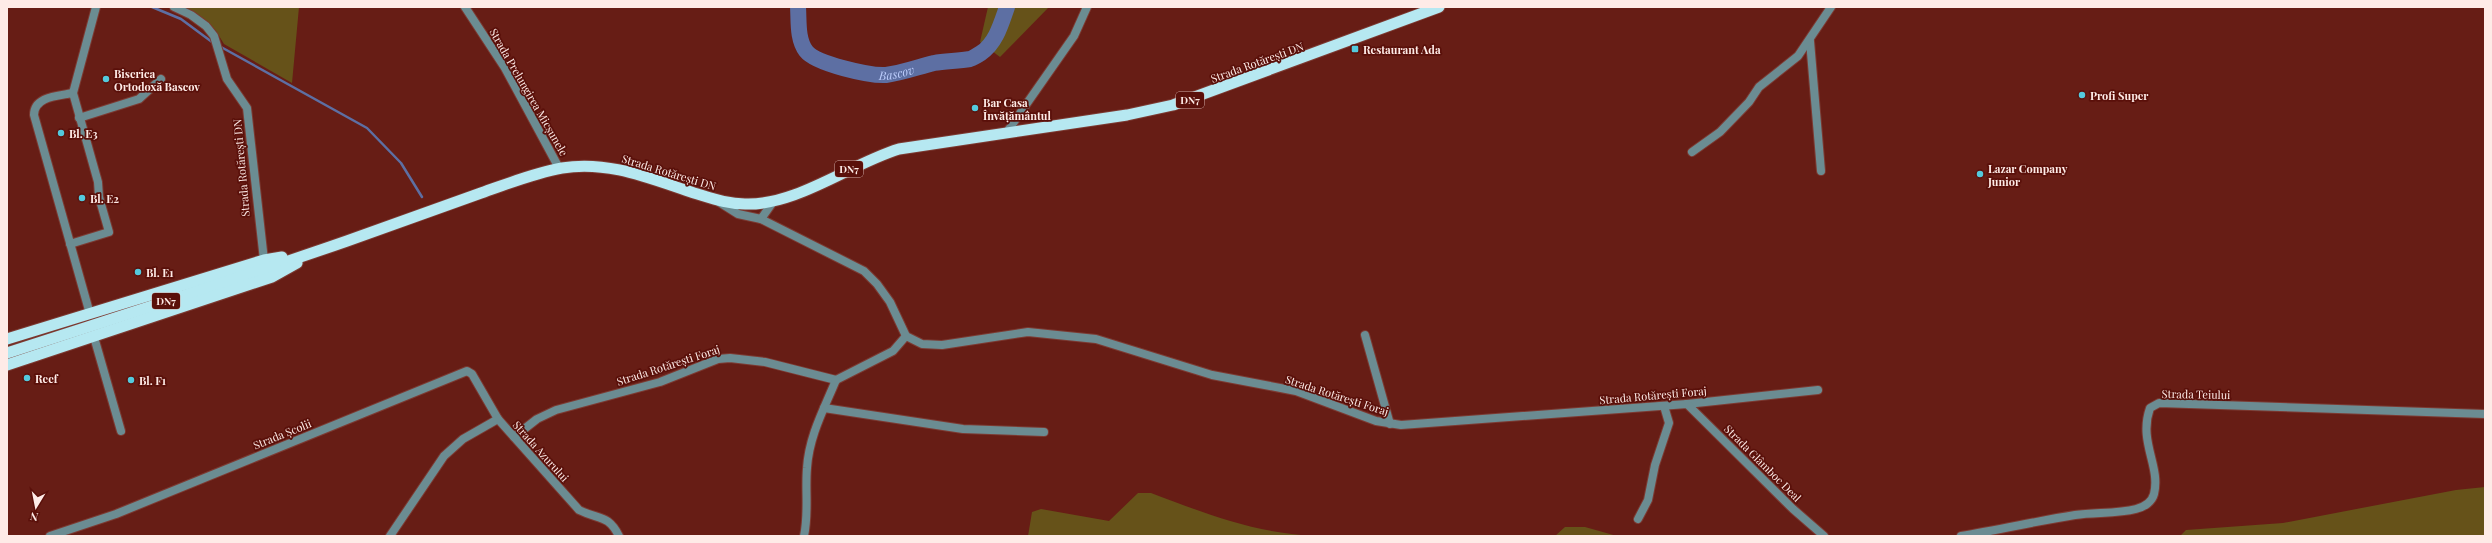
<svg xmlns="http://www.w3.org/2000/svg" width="2492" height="543" font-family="'Playfair Display',serif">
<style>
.green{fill:#665219}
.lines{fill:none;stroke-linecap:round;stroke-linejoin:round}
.stream{stroke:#5d6fa3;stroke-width:2.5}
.river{stroke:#5d6fa3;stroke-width:16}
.minor-casing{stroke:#7c3a32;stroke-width:10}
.tertiary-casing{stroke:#7c3a32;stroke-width:10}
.trunk-casing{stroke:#7c3a32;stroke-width:13}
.minor{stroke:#6b8c92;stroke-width:8}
.tertiary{stroke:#6b8c92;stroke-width:8}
.trunk{stroke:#b6e8f1;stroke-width:11}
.poi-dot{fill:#54cadd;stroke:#5a100a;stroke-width:1.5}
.labels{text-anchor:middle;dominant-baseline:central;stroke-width:3.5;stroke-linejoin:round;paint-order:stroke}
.shield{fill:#5a100a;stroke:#cda9a5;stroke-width:1}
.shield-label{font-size:10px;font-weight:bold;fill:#feebe7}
.poi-label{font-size:11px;font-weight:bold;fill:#feebe7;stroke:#5a100a;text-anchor:start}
.street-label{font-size:11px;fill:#feebe7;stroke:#5a100a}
.water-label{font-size:12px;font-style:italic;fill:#bccdfc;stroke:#5a100a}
</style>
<rect width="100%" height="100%" fill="#671d15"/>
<g class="green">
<path d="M182,7H299L292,83L224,44L216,31L195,13Z"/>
<path d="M988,7H1049L1000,57L980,42Z"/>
<path d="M2485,487V536H2180L2186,530L2283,523L2456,490Z"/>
<path d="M1138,493H1151C1207,514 1254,533 1315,536H1028L1032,512L1041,509L1109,521Z"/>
<path d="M1565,527H1585L1617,536H1555Z"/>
</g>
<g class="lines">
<g class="stream">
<path d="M152,7L181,19L212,42"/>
<path d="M221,47L367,128L401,163L422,197"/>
</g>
<path class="river" id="s1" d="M798,7C799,21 797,39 806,51C816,64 870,76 886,75C902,73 918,67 934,63C945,61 958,61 970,59C973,58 978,55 981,53C996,43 1001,24 1007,7"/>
<g class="minor-casing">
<g id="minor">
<path d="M174,7L191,15L206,26L214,36L227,79L247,108L264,260"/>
<path d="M465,7L505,68L559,168"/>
<path d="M1810,41L1821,171"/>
<path d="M73,93C59,96 34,96 34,115L90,314"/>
<path d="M79,118L139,99L161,79"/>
<path d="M1007,132L1074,36L1087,7"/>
<path d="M1692,152L1720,132L1749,102L1759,87L1798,56L1831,7"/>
<path d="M70,244L109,232L99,197L98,182L73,93L96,7"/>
<path d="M1365,335L1390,424"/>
<path d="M94,337L121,431"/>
<path d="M1687,404L1818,390"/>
<path d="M824,408L963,429L1044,432"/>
<path d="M514,437L537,419L556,410L660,382L718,359L730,358L765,362L836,380L893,351L906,336"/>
<path d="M1638,519L1648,500L1655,465L1669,423L1664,406"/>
<path d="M50,536L116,514L467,371L472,374L498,419L579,510C599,520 608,514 619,536"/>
<path d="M390,536L444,456L463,439L498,419"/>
<path d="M804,536C809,513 805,491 807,468C809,436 824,409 836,380"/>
<path d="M1961,536C1999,530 2037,521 2075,515C2095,512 2117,514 2136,509C2144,507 2152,502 2154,494C2161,466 2138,442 2150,408L2159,403L2485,414"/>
</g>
</g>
<g class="tertiary-casing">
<g id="tertiary">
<path d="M719,202L738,214L761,219L864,271L877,284L890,302L906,336L922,344L942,345L1028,332L1096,339L1212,375L1296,391L1376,421L1401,425L1687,404L1793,509L1824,536"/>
<path d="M761,219L773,202"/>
</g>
</g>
<g class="trunk-casing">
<g id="trunk">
<path d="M7,339L264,260L282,257"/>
<path d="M7,353C121,316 235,280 347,241C392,225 436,209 481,193C507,184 534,173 562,168C608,160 651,179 694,193C711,198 727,204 745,204C796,206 850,164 899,149L1127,115L1173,105L1439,7"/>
<path d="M7,365L272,277L297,263"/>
</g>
</g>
<use href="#minor" class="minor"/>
<use href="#tertiary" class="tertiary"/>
<use href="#trunk" class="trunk"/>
</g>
<g class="poi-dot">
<rect x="1351" y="45" width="8" height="8" rx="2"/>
<circle cx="106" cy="79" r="4"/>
<circle cx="2082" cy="95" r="4"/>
<circle cx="975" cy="108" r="4"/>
<circle cx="61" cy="133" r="4"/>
<circle cx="1980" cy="174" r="4"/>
<circle cx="82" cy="198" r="4"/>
<circle cx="138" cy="272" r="4"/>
<circle cx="27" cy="378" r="4"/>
<circle cx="131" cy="380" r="4"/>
</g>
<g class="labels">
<g class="shield">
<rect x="1176" y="92" width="28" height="16" rx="3"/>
<rect x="835" y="161" width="28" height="16" rx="3"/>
<rect x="152" y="293" width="28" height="16" rx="3"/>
</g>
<g class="shield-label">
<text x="1190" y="100">DN7</text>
<text x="849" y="169">DN7</text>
<text x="166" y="301">DN7</text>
</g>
<g class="poi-label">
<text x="1363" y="49">Restaurant Ada</text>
<text x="114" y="73">Biserica<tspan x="114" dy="13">Ortodoxă Bascov</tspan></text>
<text x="2090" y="95">Profi Super</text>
<text x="983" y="102">Bar Casa<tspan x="983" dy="13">Învățământul</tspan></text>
<text x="69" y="133">Bl. E3</text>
<text x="1988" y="168">Lazar Company<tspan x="1988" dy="13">Junior</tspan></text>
<text x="90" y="198">Bl. E2</text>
<text x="146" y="272">Bl. E1</text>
<text x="35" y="378">Reef</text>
<text x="139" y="380">Bl. F1</text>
</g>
<g class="street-label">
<text transform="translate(1257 62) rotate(-20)">Strada Rotărești DN</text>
<text transform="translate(529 92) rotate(60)">Strada Prelungirea Micșunele</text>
<text transform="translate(241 168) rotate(-95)">Strada Rotărești DN</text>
<text transform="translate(669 172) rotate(17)">Strada Rotărești DN</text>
<text transform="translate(668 365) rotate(-18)">Strada Rotărești Foraj</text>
<text transform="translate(2196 394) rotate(1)">Strada Teiului</text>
<text transform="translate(1337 395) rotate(18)">Strada Rotărești Foraj</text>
<text transform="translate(1653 395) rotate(-5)">Strada Rotărești Foraj</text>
<text transform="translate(282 434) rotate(-22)">Strada Școlii</text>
<text transform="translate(541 451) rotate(48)">Strada Azurului</text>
<text transform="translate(1763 463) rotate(45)">Strada Glâmboc Deal</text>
</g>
<g class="water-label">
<text stroke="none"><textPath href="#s1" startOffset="141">Bascov</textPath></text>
</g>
</g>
<rect width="2492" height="543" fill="none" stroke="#feebe7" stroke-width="16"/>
<g transform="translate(36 507) rotate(190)" stroke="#5a100a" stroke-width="3" paint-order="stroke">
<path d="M0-3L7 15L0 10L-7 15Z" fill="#feebe7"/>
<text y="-6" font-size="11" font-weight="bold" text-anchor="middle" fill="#feebe7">N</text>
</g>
</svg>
